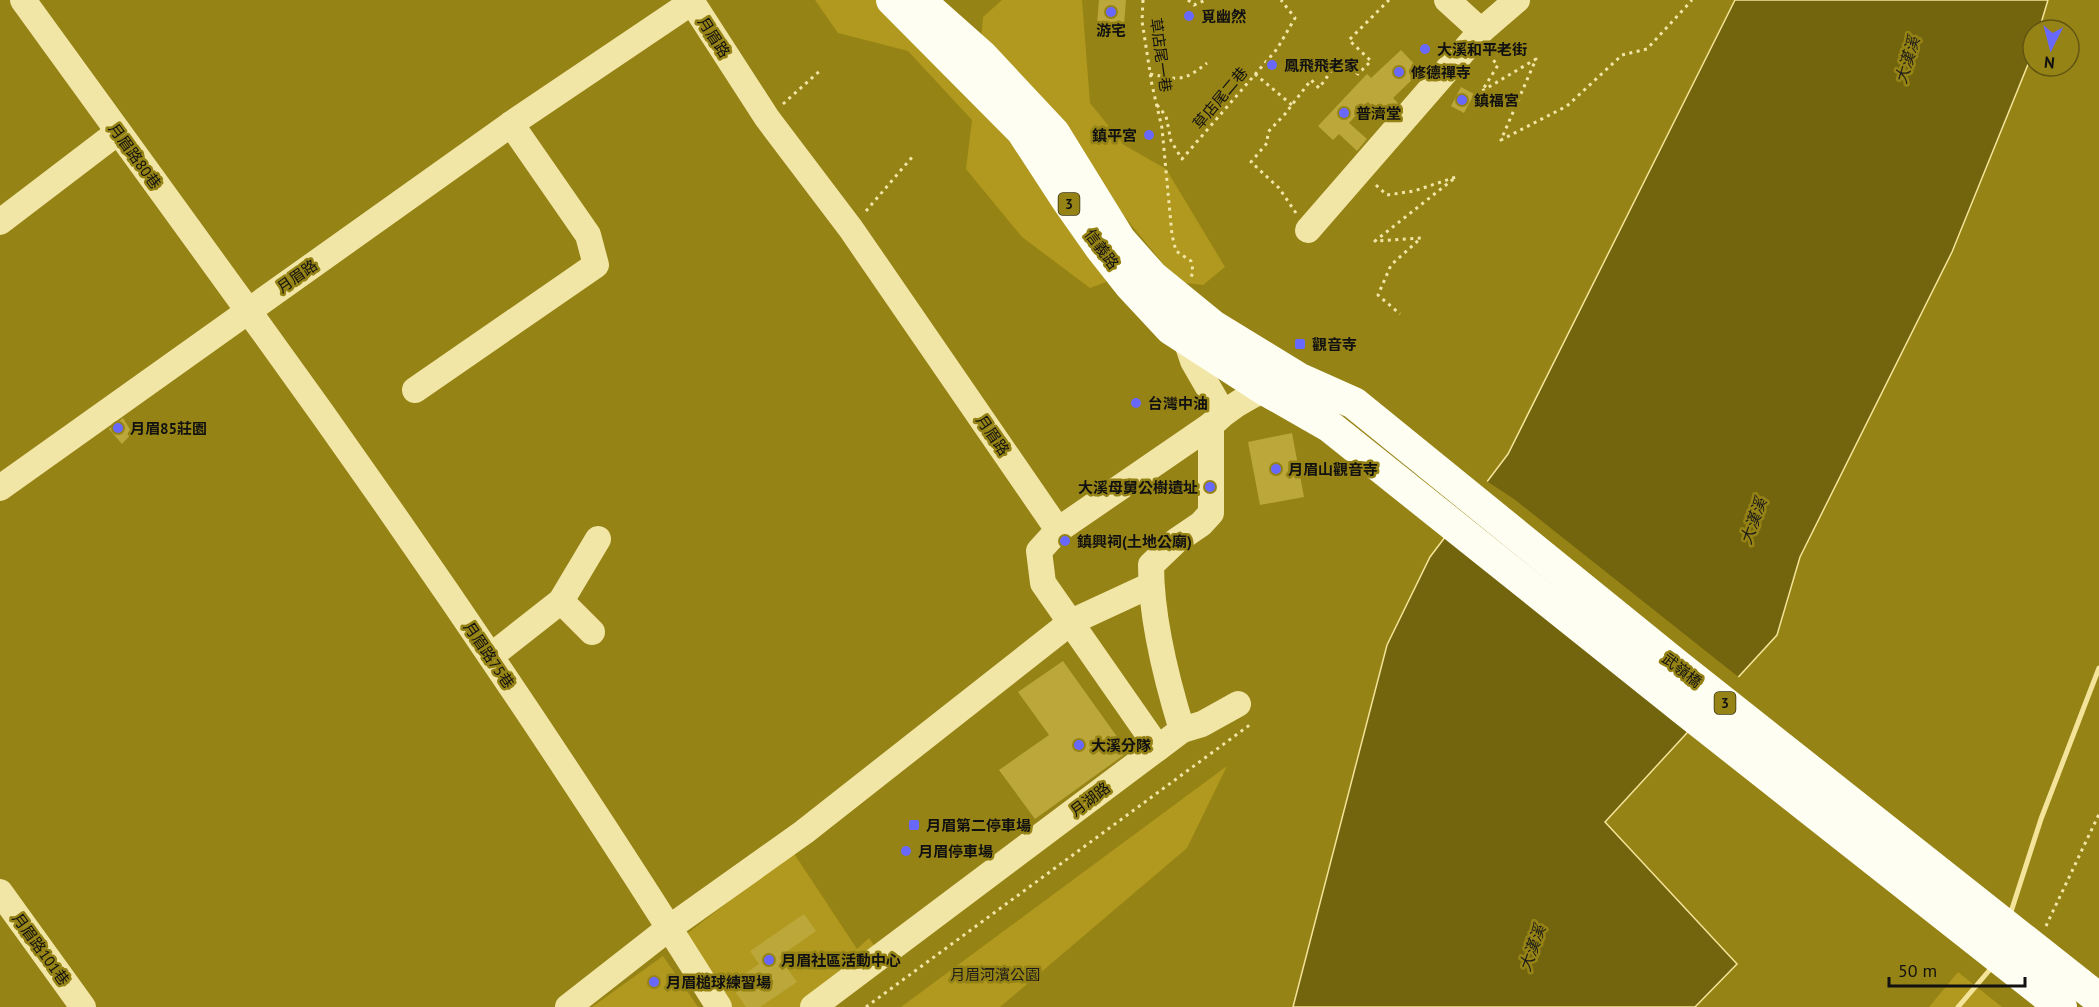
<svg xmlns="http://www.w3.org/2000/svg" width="2099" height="1007" font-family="'PT Sans','Noto Sans TC',sans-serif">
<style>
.green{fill:#b0991e}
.water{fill:#73650e;stroke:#f4e499;stroke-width:1.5}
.pier{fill:#968315}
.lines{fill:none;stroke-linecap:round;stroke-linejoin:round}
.stream{stroke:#f4e499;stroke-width:5}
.building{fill:#bca83a}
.path{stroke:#f2e6a7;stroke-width:3;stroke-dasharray:3 4.5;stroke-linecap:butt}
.minor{stroke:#f2e6a7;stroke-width:26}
.major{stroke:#fffef2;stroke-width:32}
.poi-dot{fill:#6868ff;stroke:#968315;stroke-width:2}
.labels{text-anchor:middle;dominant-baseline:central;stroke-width:5;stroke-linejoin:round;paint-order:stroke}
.shield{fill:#968315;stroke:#393312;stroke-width:1.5}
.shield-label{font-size:14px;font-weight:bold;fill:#111}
.poi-label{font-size:15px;font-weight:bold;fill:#111;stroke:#968315;text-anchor:start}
.street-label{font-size:15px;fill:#111;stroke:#968315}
.park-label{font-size:15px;fill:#1d1c1a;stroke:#968315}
.water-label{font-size:16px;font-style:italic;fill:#1d1c19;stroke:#968315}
</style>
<rect width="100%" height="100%" fill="#968315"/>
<g class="green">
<path d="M815,0H884L1018,141L1092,248L1106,282L1090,288L1022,237L966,169L972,120L908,51L838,33Z"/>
<path d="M1002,0H1082L1090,103L1124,145L1166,169L1225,267L1203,285L1178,282L981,41L983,17Z"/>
<path d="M1227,766L1187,848L1000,1007H901Z"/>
<path d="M793,852L857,949L869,938L880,954L809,1007H719L675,943Z"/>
<path d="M663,956L698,1007H592Z"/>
<path d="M1958,972L2002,1007H1929Z"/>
</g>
<path class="water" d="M1735,0H2048L2039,30H2033V52L1952,252L1800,557L1777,635L1605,822L1737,964L1695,1007H1293L1387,645L1430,557L1508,454Z"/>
<path class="pier" d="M1485,480L1514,499L1741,679L1696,728L1446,531Z"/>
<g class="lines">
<g class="stream">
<path d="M2010,915L2041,819L2099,668"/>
<path d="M1958,1007L1993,966"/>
</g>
</g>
<g class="building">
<path d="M1099,0H1126L1124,25L1097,23Z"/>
<path d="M1401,50L1421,71L1393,98L1398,103L1385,118L1368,102L1349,123L1367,139L1357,151L1339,134L1333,140L1318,126L1367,74L1371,78Z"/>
<path d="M1461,87L1474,94L1464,113L1451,106Z"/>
<path d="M123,418L132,433L122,444L109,429Z"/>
<path d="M1292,433L1304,497L1260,505L1248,442Z"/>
<path d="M1063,661L1128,752L1035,819L999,770L1049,735L1018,692Z"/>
<path d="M804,914L816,931L779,957L797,982L760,1007H746L730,984L759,964L750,951Z"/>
</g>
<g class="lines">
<g class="path">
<path d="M1143,0L1142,21L1152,85L1162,128L1172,235L1176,251L1191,261L1193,271L1191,278"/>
<path d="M1188,0L1194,5L1206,0"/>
<path d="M1488,55L1498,65L1482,91L1536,59L1501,140L1567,106L1622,55L1647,49L1692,0"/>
<path d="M1150,74C1180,80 1183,82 1207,63"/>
<path d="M1255,74L1292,105"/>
<path d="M783,104L822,69"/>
<path d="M1157,105L1166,116L1171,141L1182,159L1277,49L1295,18L1281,0"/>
<path d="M1376,185L1387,195L1414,191L1456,177L1375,241L1421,238L1391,265L1378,295L1400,314"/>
<path d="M866,211L913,156"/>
<path d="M1296,213L1279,188L1251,162L1267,143L1268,132L1285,114L1311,80L1319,88L1340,59L1358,74L1371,61L1349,40L1389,0"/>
<path d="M2046,926L2099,814"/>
<path d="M866,1007L1251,724"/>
</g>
<g class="minor">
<path d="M23,0C97,103 173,206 247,309C412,536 570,769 719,1007"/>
<path d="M1447,0L1481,31"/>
<path d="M0,222L118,132"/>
<path d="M1308,230L1481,31L1517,0"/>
<path d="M1185,337L1193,361L1223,413"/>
<path d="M415,390L596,265L588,235L511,124"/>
<path d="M0,488L511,124L692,2L767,118L851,229L1058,530L1211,425C1230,406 1255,392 1280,384"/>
<path d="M561,601L592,632"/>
<path d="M491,656L561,601L598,539"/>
<path d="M1182,730L1202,724L1238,704"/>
<path d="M1158,748L1182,730C1166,678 1151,619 1151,565L1176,541L1201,524L1211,513V425"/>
<path d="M0,892L83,1007"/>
<path d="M568,1007L669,928L804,832L1071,622L1151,585"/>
<path d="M813,1007L1158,748L1043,583L1039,551L1058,530"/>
</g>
<g class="major">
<path d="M892,0L1022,131L1067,200L1100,247L1130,285L1171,329L1264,389L1329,426L1687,712L2061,1007"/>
<path d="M919,0L982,56L1054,133L1120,240L1153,277L1213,326L1298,378L1354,403L1678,666L2099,999"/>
</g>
</g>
<g class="poi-dot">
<circle cx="1111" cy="12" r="6"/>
<circle cx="1189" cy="16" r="6"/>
<circle cx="1425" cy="49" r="6"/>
<circle cx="1272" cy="65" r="6"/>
<circle cx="1399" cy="72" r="6"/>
<circle cx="1462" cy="100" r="6"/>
<circle cx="1344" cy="113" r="6"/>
<circle cx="1149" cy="135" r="6"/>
<rect x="1294" y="338" width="12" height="12" rx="3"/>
<circle cx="1136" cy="403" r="6"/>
<circle cx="118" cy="428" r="6"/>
<circle cx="1276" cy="469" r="6"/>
<circle cx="1210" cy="487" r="6"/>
<circle cx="1065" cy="541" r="6"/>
<circle cx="1079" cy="745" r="6"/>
<rect x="908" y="819" width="12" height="12" rx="3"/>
<circle cx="906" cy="851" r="6"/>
<circle cx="769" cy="960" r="6"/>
<circle cx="654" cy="982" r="6"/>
</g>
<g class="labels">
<g class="shield">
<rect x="1058.5" y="193" width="21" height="22" rx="4.5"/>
<rect x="1714.5" y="692" width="21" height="22" rx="4.5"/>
</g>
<g class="shield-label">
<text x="1069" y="204">3</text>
<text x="1725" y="703">3</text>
</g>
<g class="poi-label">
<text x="1201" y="16">覓幽然</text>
<text x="1111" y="30" text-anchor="middle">游宅</text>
<text x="1437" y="49">大溪和平老街</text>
<text x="1284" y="65">鳳飛飛老家</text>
<text x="1411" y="72">修德禪寺</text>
<text x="1474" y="100">鎮福宮</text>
<text x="1356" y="113">普濟堂</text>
<text x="1137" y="135" text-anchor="end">鎮平宮</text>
<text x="1312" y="344">觀音寺</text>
<text x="1148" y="403">台灣中油</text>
<text x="130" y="428">月眉85莊園</text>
<text x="1288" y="469">月眉山觀音寺</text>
<text x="1198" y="487" text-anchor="end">大溪母舅公樹遺址</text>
<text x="1077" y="541">鎮興祠(土地公廟)</text>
<text x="1091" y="745">大溪分隊</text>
<text x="926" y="825">月眉第二停車場</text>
<text x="918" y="851">月眉停車場</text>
<text x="781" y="960">月眉社區活動中心</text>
<text x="666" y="982">月眉槌球練習場</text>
</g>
<g class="street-label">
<text transform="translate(714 37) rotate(57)">月眉路</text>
<text transform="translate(1161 55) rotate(82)">草店尾一巷</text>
<text transform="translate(1220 98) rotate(-50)">草店尾二巷</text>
<text transform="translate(135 156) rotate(54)">月眉路80巷</text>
<text transform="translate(1102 249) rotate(53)">信義路</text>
<text transform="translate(297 276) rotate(-35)">月眉路</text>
<text transform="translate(993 435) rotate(55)">月眉路</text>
<text transform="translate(489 655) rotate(56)">月眉路75巷</text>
<text transform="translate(1682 670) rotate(38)">武嶺橋</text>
<text transform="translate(1090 799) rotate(-37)">月湖路</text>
<text transform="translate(41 949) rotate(54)">月眉路101巷</text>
</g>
<g class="park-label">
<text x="995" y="974">月眉河濱公園</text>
</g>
<g class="water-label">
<text transform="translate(1907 60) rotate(-73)">大漢溪</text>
<text transform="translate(1753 521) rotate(-70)">大漢溪</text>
<text transform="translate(1532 948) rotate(-70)">大漢溪</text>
</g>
</g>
<g transform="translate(2051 48) rotate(186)"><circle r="28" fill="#968315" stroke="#615513" stroke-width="1.5"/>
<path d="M0-4.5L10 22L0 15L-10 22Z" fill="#6868ff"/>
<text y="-9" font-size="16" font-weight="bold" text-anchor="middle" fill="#111111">N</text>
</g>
<path d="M1889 977v9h136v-9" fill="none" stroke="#111111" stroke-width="3"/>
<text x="1898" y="977" font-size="18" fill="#111111" stroke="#968315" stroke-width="4.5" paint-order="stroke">50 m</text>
</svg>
